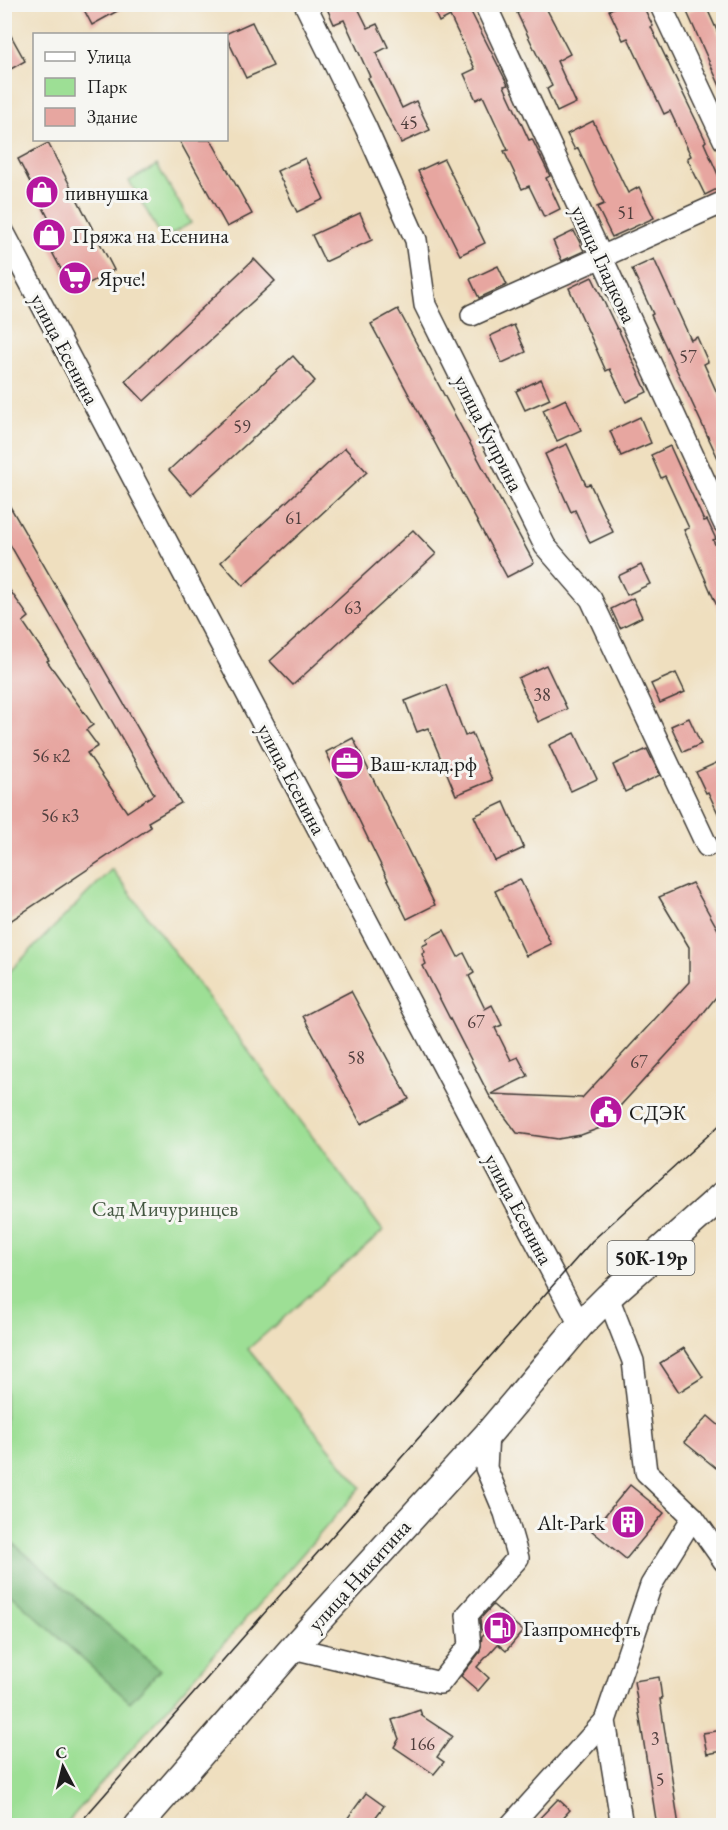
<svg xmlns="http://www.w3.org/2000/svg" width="728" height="1830" font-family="'EB Garamond',serif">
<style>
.green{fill:#9ddf95;stroke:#5c7e58;stroke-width:1.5}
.forest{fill:#7ebe7e;stroke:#4d6d4d;stroke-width:1.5}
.building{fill:#e7a6a0}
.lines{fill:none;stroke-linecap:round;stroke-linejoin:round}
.minor-casing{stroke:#3c3934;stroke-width:24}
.major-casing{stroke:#3c3934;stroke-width:30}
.minor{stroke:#fff;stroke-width:21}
.major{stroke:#fff;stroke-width:27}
.tram{stroke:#1c1c1c;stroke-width:1.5}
.labels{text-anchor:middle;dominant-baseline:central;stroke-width:6;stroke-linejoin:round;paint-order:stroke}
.number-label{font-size:18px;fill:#4f3e3d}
.shield{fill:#f6f6f2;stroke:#5d5d5c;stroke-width:1.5}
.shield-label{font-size:20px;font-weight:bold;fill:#1c1c1c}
.poi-label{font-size:21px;fill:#1c1c1c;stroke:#f6f6f2;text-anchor:start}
.street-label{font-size:21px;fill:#1c1c1c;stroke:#f6f6f2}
.park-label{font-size:21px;fill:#435640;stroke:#f6f6f2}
</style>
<rect width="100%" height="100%" fill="#f6f6f2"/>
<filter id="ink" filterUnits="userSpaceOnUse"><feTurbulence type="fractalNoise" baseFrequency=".0167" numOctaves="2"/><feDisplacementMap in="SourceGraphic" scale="12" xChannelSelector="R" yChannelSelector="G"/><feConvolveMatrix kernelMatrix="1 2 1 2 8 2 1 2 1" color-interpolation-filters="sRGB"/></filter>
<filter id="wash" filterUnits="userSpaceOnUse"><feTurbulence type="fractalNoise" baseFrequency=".008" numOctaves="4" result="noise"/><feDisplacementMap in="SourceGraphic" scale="24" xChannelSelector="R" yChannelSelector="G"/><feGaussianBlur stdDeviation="1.35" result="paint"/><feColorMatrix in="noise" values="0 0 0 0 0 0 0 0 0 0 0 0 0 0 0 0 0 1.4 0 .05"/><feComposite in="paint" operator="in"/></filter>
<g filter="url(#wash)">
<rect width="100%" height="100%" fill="#efdfbf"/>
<g class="green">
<path d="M157,165L191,223L163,239L129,181Z"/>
<path d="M112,869L383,1231L248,1349L361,1487L65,1825L5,1826V976Z"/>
</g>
<path class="forest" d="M5,1536L160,1670L130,1702L5,1589Z"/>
<g id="blocks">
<g class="building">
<path d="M81,4H130L92,25Z"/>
<path d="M325,4H356L368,28L377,24L388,47L376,53L402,108L416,101L430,130L401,143L368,78L370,77L344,20L334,24Z"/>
<path d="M431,4H473L469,8L508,85L504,86L529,140L532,139L550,176L546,178L560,209L544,217L529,186L522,189L504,151L508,150L483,96L476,100L464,74L475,69L450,16L439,22Z"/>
<path d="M535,4H544L570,54L557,61L576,103L557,112L547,89L552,86L517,13Z"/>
<path d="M621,4H642L653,26L651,27L706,141L704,143L723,186L705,195L687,158L691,156L670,111L664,114L628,38L623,40L609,10Z"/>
<path d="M705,4L723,44V93L687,12Z"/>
<path d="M252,22L273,66L246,78L225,34Z"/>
<path d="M4,23L25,61L4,73Z"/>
<path d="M593,121L628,193L639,187L654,218L612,237L597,207L604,204L578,148L575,150L567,134Z"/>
<path d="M179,140H211L252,214L227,227Z"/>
<path d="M48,143L114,270L73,292L41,231L52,225L18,159Z"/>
<path d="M305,158L324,199L297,212L277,171Z"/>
<path d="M444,159L485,243L460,255L418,171Z"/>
<path d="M360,213L372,240L325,262L312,235Z"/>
<path d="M574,231L584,251L562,261L553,241Z"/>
<path d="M254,259L275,281L144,401L125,381Z"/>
<path d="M654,259L691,340L697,337L708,362L704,364L723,406V469L651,315L653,314L632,269Z"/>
<path d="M498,266L507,285L479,298L470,279Z"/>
<path d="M592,277L617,329H618L647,392L626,402L610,369L606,371L569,288Z"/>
<path d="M398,309L534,563L507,577L371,324Z"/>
<path d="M514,325L526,352L502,363L490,336Z"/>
<path d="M293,356L315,381L191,495L169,470Z"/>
<path d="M541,379L550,399L525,410L516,391Z"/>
<path d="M566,399L581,430L557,441L543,410Z"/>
<path d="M640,417L651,443L621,456L610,431Z"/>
<path d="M567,444L586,485L590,484L613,532L590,543L575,510L571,512L545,454Z"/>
<path d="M670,446L704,521L707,520L716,539L713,540L723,562V620L684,530L689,528L665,476L661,478L651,455Z"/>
<path d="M345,448L367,472L243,586L221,562Z"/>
<path d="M4,496L181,803L148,822L151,827L4,925V582L29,617L23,622L49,660L47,661L93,725L86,730L98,746L87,753L127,812L154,794L4,534Z"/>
<path d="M413,530L436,554L293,685L270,661Z"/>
<path d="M641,565L650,584L627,595L618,576Z"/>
<path d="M633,598L642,617L620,628L611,609Z"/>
<path d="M546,665L567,709L538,722L518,678Z"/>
<path d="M676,673L685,692L660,703L651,684Z"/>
<path d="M446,685L465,736L472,733L492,780L456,795L428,728L417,732L405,701Z"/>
<path d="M689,718L701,744L683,752L671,726Z"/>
<path d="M575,733L597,779L571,791L549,745Z"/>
<path d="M353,738L435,905L407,919L326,752Z"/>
<path d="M647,749L660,775L625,792L613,765Z"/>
<path d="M723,760V824L708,792L706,793L696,772Z"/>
<path d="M504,802L524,848L495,861L474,816Z"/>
<path d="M520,879L551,944L526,956L495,891Z"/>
<path d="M692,883L721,935L720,992L694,1025L600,1128L581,1135L558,1139L517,1133L489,1095L423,966L426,964L422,954L425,952L422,946L428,943L426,939L444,930L458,957L464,953L474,973L469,976L485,1009L492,1005L502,1025L495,1028L511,1060L518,1057L528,1076L491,1094L582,1098L689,982V947L659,897Z"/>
<path d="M351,991L409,1099L361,1124L303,1016Z"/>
<path d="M684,1348L703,1377L679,1392L660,1363Z"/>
<path d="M708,1416L723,1429V1460L716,1468L684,1442Z"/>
<path d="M630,1485L664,1513L626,1559L592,1531Z"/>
<path d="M493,1605L523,1631L506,1651L498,1644L477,1667L489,1678L478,1691L461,1676L480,1652L482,1636L485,1633L481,1629L480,1619Z"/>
<path d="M659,1677L662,1699H660L679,1826H657L634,1681Z"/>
<path d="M420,1710L422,1716L452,1736L437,1757L444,1762L434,1774L394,1747L399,1739L392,1720Z"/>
<path d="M723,1730V1751L707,1754L703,1733Z"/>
<path d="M366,1793L384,1806L369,1826H356L347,1819Z"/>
<path d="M558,1799L570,1810L555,1826H532Z"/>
</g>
</g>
</g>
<g filter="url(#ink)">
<use href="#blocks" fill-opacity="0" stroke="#3c3934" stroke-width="1.5"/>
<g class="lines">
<g class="minor-casing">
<g id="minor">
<path d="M305,4L366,128L416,240L425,305L545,546L591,599L707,846"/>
<path d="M485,4L724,523"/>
<path d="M660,4L724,140"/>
<path d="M4,233L580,1325"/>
<path d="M472,315L724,202"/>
<path d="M608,1297L633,1361L646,1472L693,1517L651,1585L605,1721L622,1826"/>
<path d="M693,1517L724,1561"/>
<path d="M293,1648L440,1683L470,1645L467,1615L518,1558L505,1513L486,1468L488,1434"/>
<path d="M510,1826L605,1721"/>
</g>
</g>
<g class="major-casing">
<path id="major" d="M138,1826L293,1648L488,1434L580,1325L608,1297L724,1194"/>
</g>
<use href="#minor" class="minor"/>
<use href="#major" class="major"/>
<path class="tram" d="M77,1826L592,1241L724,1121"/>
</g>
</g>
<defs>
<g id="shop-disc" transform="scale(1.725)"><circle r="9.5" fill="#b5179e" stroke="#f6f6f2"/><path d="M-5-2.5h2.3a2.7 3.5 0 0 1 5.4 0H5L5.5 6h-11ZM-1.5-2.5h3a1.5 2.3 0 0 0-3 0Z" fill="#fff"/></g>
<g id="supermarket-disc" transform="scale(1.725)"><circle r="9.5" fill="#b5179e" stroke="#f6f6f2"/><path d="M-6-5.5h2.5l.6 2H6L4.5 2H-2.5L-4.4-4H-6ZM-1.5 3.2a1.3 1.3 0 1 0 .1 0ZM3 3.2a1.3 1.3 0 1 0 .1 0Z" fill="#fff"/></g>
<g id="office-disc" transform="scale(1.725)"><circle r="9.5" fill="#b5179e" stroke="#f6f6f2"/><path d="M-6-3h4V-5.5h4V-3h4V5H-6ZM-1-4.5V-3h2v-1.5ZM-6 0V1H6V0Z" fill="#fff"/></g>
<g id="civic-disc" transform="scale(1.725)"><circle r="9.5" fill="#b5179e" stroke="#f6f6f2"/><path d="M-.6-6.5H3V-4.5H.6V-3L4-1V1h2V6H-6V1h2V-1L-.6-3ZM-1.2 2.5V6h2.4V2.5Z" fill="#fff"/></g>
<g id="building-disc" transform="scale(1.725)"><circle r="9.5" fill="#b5179e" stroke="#f6f6f2"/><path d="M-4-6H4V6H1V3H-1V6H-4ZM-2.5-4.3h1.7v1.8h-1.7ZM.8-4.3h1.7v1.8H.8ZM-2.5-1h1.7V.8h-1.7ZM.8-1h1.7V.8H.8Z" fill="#fff"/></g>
<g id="fuel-disc" transform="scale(1.725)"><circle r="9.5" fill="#b5179e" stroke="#f6f6f2"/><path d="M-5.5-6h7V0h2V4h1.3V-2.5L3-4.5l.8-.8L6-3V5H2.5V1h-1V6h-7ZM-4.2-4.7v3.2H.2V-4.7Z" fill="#fff"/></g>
</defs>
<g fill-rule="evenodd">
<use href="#shop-disc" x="42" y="192"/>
<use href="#shop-disc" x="49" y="235"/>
<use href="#supermarket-disc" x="75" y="278"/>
<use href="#office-disc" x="347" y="763"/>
<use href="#civic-disc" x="606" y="1112"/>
<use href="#building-disc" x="628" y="1522"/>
<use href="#fuel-disc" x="500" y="1628"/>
</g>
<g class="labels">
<g class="number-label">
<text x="409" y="122">45</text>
<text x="626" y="212">51</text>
<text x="688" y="356">57</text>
<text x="242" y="426">59</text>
<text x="294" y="517">61</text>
<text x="353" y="607">63</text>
<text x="542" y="694">38</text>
<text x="51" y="755">56 к2</text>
<text x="60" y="815">56 к3</text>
<text x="476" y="1021">67</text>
<text x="356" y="1057">58</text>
<text x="639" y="1061">67</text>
<text x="655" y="1738">3</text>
<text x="422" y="1743">166</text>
<text x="660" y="1779">5</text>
</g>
<rect class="shield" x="607.5" y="1241" width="87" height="34" rx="4.5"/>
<g class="shield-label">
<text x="651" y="1258">50К-19р</text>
</g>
<g class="poi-label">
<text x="65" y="192">пивнушка</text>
<text x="72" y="235">Пряжа на Есенина</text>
<text x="98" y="278">Ярче!</text>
<text x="370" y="763">Ваш-клад.рф</text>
<text x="629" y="1112">СДЭК</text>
<text x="605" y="1522" text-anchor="end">Alt-Park</text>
<text x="523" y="1628">Газпромнефть</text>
</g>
<g class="street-label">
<text transform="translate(604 264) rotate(65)">улица Гладкова</text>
<text transform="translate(65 349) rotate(62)">улица Есенина</text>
<text transform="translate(489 433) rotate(63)">улица Куприна</text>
<text transform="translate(292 779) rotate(62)">улица Есенина</text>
<text transform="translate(519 1209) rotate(62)">улица Есенина</text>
<text transform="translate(359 1575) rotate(-48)">улица Никитина</text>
</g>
<g class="park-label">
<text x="165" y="1208">Сад Мичуринцев</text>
</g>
</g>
<rect width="728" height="1830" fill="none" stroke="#f6f6f2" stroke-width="24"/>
<rect x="33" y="33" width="195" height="108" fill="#f6f6f2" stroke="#9f9f9c" stroke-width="1.5"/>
<rect x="45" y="52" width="30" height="9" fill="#ffffff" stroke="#9f9f9c" stroke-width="1.5"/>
<text x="87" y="63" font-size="18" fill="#1c1c1c">Улица</text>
<rect x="45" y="78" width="30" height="18" fill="#9ddf95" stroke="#9f9f9c" stroke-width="1.5"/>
<text x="87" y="93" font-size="18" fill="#1c1c1c">Парк</text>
<rect x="45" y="108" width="30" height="18" fill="#e7a6a0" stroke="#9f9f9c" stroke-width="1.5"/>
<text x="87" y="123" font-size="18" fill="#1c1c1c">Здание</text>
<g transform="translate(63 1767) rotate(353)" stroke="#f6f6f2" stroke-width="4.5" paint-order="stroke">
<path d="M0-4.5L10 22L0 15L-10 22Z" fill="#1c1c1c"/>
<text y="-9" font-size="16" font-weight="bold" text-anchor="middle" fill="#1c1c1c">С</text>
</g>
</svg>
